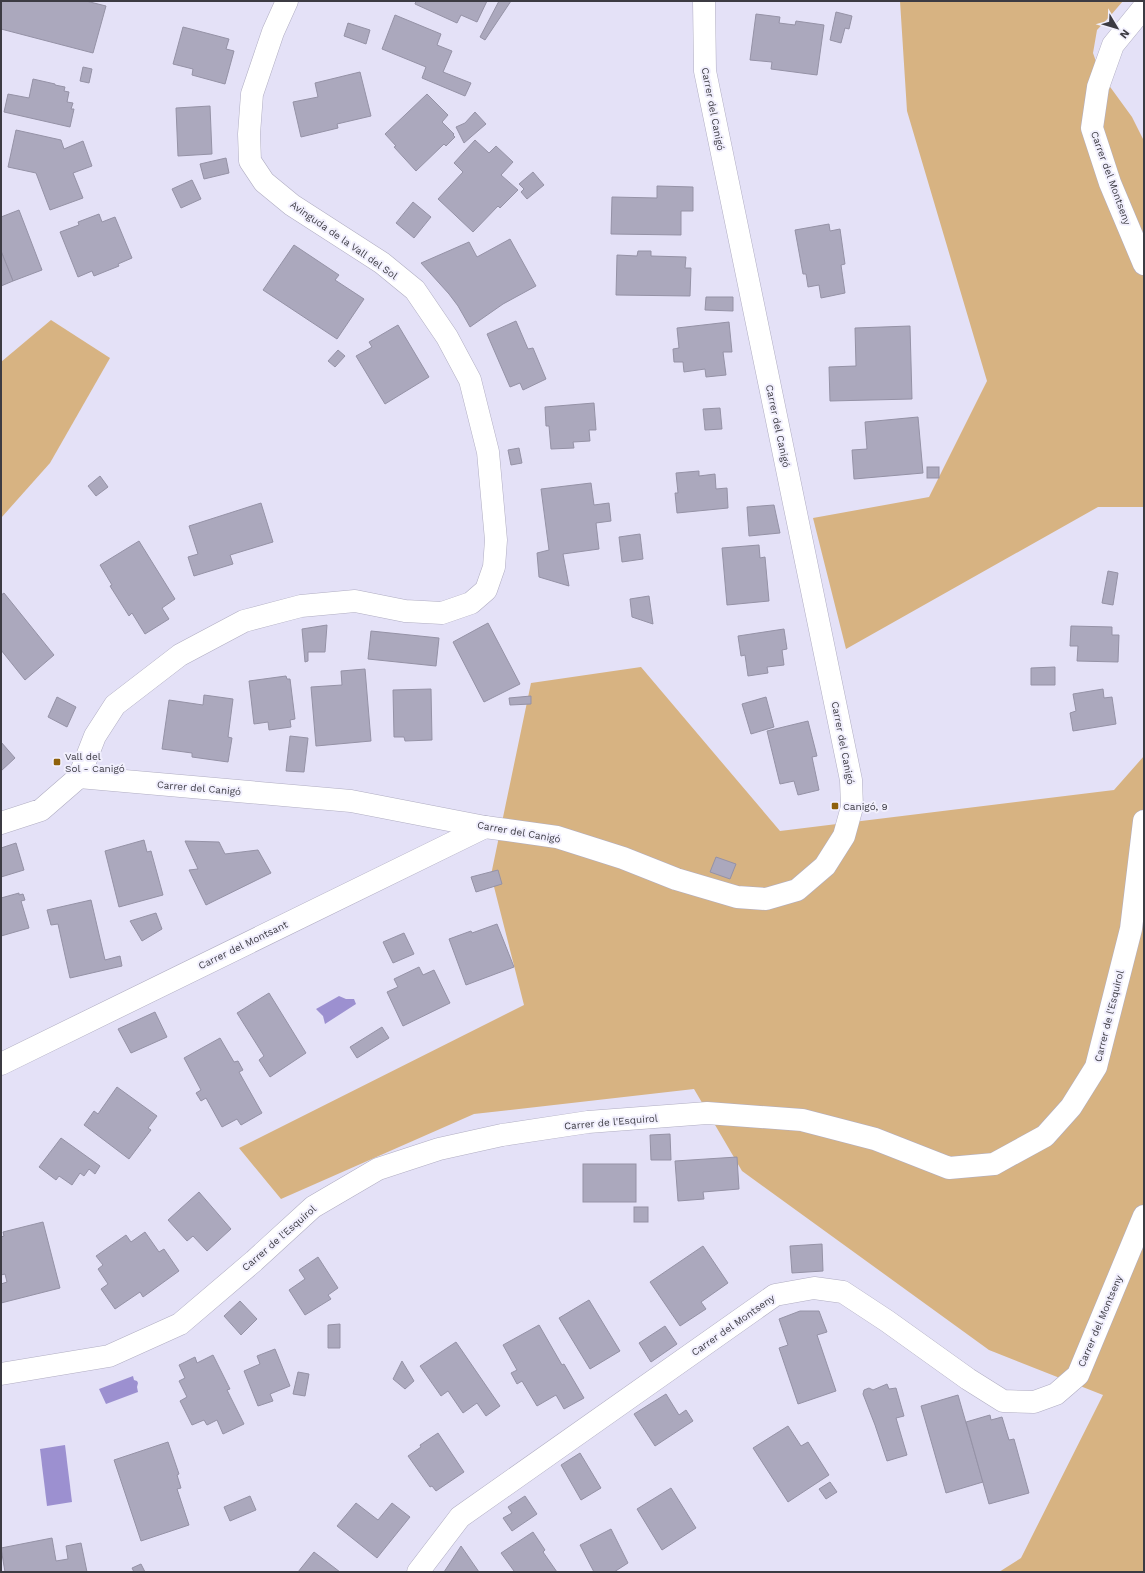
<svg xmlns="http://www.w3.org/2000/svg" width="1145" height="1573" font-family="'Work Sans',sans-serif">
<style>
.green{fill:#d7b382}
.water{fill:#9c90d0}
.building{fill:#aba8bd;stroke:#9592a6}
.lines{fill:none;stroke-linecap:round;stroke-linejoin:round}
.street-casing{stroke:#b0adc2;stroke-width:23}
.street{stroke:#fff;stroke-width:22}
.poi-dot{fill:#8f610b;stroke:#f1effd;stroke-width:1.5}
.labels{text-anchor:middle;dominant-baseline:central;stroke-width:4;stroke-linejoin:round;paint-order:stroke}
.street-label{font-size:10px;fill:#3c3b43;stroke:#f1effd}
.poi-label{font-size:10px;fill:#3c3b43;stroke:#f1effd;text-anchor:start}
</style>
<rect width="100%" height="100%" fill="#e4e1f7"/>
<g class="green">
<path d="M900,1H1123L1111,15L1097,30L1093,53L1100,73L1132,117L1144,141V507H1098L846,649L813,518L929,497L987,381L907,111Z"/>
<path d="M51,320L110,358L50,463L1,518V362Z"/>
<path d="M641,667L780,831L1114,790L1144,756V1572H999L1021,1558L1103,1395L989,1350L742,1171L694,1089L474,1114L281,1199L239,1148L524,1005L491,875L531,683Z"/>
</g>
<g class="water">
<path d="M339,996L346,999H354L356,1004L325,1024L323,1016L316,1009Z"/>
<path d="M133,1376L134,1380L137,1381L138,1383L137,1387L138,1392L106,1404L99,1389Z"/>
<path d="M65,1445L72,1502L47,1506L40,1449Z"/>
</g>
<g class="building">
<path d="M1,1H86L106,6L93,53L1,29Z"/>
<path d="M416,1H487L477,22L461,15L457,23L415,4Z"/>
<path d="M499,1H511L485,40L480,37Z"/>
<path d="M836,12L852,16L849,29L845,28L841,43L830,40Z"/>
<path d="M756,14L780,17L779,23L795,25L796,21L824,25L817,75L771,69L772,62L750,60Z"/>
<path d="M395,15L441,34L437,45L452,51L443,72L471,83L465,96L422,78L426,67L382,49Z"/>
<path d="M348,23L370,30L366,44L344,36Z"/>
<path d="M183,27L229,39L226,49L234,51L225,84L192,75L193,69L173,64Z"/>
<path d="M83,67L92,69L89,83L80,81Z"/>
<path d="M360,72L371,116L337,124L338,128L301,137L293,102L318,97L315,83Z"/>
<path d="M33,79L55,84V85L65,87L64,91L69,92L67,102L73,103L71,109H74L70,127L4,112L8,94L29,98Z"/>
<path d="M427,94L448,115L442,122L454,134L453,135L455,137L446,146L444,144L416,171L394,147L396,146L385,134Z"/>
<path d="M210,106L212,154L178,156L176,108Z"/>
<path d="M475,112L486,124L464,143L456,127L465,123Z"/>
<path d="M16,130L61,140L64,149L83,141L92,166L73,173L83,198L50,210L36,173L8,167Z"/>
<path d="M475,140L489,153L496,146L513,162L501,175L518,190L500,208L498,206L473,232L438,199L463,172L454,163Z"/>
<path d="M226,158L229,173L204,179L200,164Z"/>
<path d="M533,172L544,185L527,199L521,192L524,189L519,184Z"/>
<path d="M192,180L201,199L181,208L172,189Z"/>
<path d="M657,186L693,187V211H681V235L611,234L612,197L657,198Z"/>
<path d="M413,202L431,217L414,238L396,223Z"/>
<path d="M19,210L42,270L13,281L1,251V217Z"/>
<path d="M99,214L102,222L115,217L132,258L118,264L119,266L94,276L92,271L78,277L60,232L79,225L78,222Z"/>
<path d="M829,224L830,231L840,229L845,264L841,265L845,293L821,298L819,285L808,287L806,274H803L795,230Z"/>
<path d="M510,239L536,286L503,304L470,327L458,306L449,294L421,263L469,242L477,257Z"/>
<path d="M294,245L339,275L335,280L364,299L337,339L263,290Z"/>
<path d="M1,251L13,281L1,286Z"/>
<path d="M638,251H651V256L686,257L685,268H691L690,296L616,295L617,255L637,256Z"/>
<path d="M706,297H733V311L705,310Z"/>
<path d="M516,321L528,349L533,348L546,379L523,390L520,383L510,387L487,334Z"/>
<path d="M729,322L732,352H723L726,375L706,377L705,369L684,372L683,362H674L673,349L679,348L677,328Z"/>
<path d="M398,325L429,377L385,404L356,356L372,347L369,342Z"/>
<path d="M910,326L912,399L830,401L829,367L856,366L855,328Z"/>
<path d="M338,350L345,356L335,367L328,361Z"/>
<path d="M594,403L596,430H589L590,441L573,442L574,448L551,449L549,426H546L545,407Z"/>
<path d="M720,408L722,429L705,430L703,409Z"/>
<path d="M918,417L923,473L854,479L852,450L867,449L865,422Z"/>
<path d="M519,448L522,463L511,465L508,450Z"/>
<rect x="927" y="467" width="12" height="11"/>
<path d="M699,471V476L715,474L716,489L727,488L728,508L677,513L675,493H678L676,473Z"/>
<path d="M100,476L108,487L96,496L88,486Z"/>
<path d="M591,483L594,505L609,503L611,521L596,523L599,549L563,554L569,586L539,577L537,553L549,550L541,489Z"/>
<path d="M261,503L273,542L230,555L233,564L194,576L188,557L198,554L189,526Z"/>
<path d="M774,505L780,533L749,536L747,507Z"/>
<path d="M640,534L643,559L622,562L619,537Z"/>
<path d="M139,541L175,599L162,608L169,619L145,634L132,613L129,616L110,586L112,585L100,565Z"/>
<path d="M759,545L760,558L765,557L769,601L727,605L722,548Z"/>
<path d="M1108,571L1118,573L1113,605L1102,603Z"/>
<path d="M4,593L54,655L25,680L1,650V595Z"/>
<path d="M649,596L653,624L632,617L630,599Z"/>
<path d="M488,623L520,684L484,702L453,642Z"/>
<path d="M327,625L325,652H308V661L305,662L302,629Z"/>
<path d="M1071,626L1112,627V635H1119L1118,662L1077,661L1078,646H1070Z"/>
<path d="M784,629L787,649L782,650L784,665L767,667L768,673L748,676L745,655L741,656L738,636Z"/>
<path d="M371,631L439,638L436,666L368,659Z"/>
<path d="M1055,667V685H1031V668Z"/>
<path d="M365,669L371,741L316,746L311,687L342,685L341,671Z"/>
<path d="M286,676L287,679H290L295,719L290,720L291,727L269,730L268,722L254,724L249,681Z"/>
<path d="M431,689L432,740L405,741L404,737H394L393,690Z"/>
<path d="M1103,689L1104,698L1112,697L1116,724L1073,731L1070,713L1076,711L1073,694Z"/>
<path d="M204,695L233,699L228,737L232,738L228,762L192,757V753L162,749L169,700L203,705Z"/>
<path d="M531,696V704L510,705L509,698Z"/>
<path d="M57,697L76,707L67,727L48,717Z"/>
<path d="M766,697L774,727L751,734L742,704Z"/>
<path d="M808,721L817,756L812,757L819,790L798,795L794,781L780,784L767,731Z"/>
<path d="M290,736L308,738L304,772L286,771Z"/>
<path d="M1,742L15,758L1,771Z"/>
<path d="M144,840L147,852L151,851L163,895L119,907L105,851Z"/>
<path d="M185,841L219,842L225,854L258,850L271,873L206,905L189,870L198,869Z"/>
<path d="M16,843L24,870L1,877V848Z"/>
<path d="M716,857L736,864L730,879L710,872Z"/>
<path d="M498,870L502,884L476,892L471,877Z"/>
<path d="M19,893V895L23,894L25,900L21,901L29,928L1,936V898Z"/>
<path d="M91,900L105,960L120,956L122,966L70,978L58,924L51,925L47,910Z"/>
<path d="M156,913L162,929L142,941L130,921Z"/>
<path d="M497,924L514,967L466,985L449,939L471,931L472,933Z"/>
<path d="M404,933L414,954L393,963L383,942Z"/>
<path d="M419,967L423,975L434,970L450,1003L403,1026L387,992L398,987L394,979Z"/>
<path d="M269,993L306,1053L270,1077L259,1060L264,1056L237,1013Z"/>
<path d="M155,1012L167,1037L131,1053L118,1029Z"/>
<path d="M382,1027L389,1038L357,1058L350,1047Z"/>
<path d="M220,1038L234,1062L238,1061L243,1070L239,1072L262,1113L241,1125L237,1119L222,1127L206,1098L201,1101L196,1093L201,1090L184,1058Z"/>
<path d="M117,1087L157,1116L148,1128L151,1130L129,1159L84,1125L94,1111L98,1114Z"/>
<path d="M670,1134L671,1160H651L650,1135Z"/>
<path d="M61,1138L100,1166L95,1174L89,1169L84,1176L80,1173L72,1185L59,1176L56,1180L39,1167Z"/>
<path d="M737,1157L739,1189L703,1192L704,1199L678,1201L675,1161Z"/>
<rect x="583" y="1164" width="53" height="38"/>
<path d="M199,1192L231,1229L207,1251L193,1236L187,1241L168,1220Z"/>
<rect x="634" y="1207" width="14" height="15"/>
<path d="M43,1222L60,1288L1,1303V1284L7,1282L5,1274L1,1275V1237L4,1236L3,1232Z"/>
<path d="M145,1232L159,1252L164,1249L179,1271L143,1297L140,1292L115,1309L101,1289L108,1284L98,1269L103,1265L96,1256L126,1235L131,1242Z"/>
<path d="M822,1244L823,1271L792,1273L790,1246Z"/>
<path d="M703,1246L728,1283L701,1302L706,1309L680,1326L650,1282Z"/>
<path d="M318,1257L338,1288L328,1295L331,1299L305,1315L289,1290L305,1279L299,1270Z"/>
<path d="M589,1300L620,1351L590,1369L559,1318Z"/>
<path d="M240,1301L257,1319L241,1335L224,1316Z"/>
<path d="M800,1311H819L827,1332L817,1335L836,1391L798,1404L779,1348L788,1345L779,1319Z"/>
<path d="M340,1324V1348H328V1325Z"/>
<path d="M539,1325L562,1365L564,1364L584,1398L564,1409L556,1395L537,1406L522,1381L517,1384L511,1373L517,1370L503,1345Z"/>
<path d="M665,1326L677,1344L651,1362L639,1343Z"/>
<path d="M456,1342L500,1406L486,1416L477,1403L463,1413L448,1391L441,1396L420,1366Z"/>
<path d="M275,1349L290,1386L270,1394L273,1401L258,1406L244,1371L260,1364L257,1356Z"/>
<path d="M213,1355L230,1389L227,1390L244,1424L223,1434L217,1420L207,1425L204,1420L192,1425L180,1401L187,1397L179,1381L185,1378L179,1365L195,1357L197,1363Z"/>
<path d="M402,1361L414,1381L405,1389L393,1379Z"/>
<path d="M298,1372L309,1374L305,1396L293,1394Z"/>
<path d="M887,1384L889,1389L896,1388L904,1416L896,1418L907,1455L887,1461L875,1425L863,1394L864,1390L869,1388L873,1390Z"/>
<path d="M666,1394L679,1415L686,1410L693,1421L655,1446L634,1414Z"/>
<path d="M958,1395L983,1482L946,1493L921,1406Z"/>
<path d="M990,1415L991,1420L1002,1417L1009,1440L1014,1439L1029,1493L989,1504L966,1422Z"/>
<path d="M788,1426L801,1446L808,1442L829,1475L788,1502L753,1448Z"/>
<path d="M438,1433L464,1472L436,1491L432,1486L430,1487L408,1456L421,1447L420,1445Z"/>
<path d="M168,1442L179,1474L177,1475L181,1488L177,1489L189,1525L141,1541L114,1460Z"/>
<path d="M580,1453L601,1488L581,1500L561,1465Z"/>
<path d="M830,1482L837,1492L826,1499L819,1489Z"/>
<path d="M671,1488L696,1528L662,1550L637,1509Z"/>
<path d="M250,1496L256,1510L230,1521L224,1507Z"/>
<path d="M525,1496L537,1514L512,1531L503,1518L512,1513L508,1507Z"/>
<path d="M356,1503L378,1520L392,1503L410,1517L377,1558L337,1526Z"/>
<path d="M611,1529L628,1563L614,1572H594L580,1545Z"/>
<path d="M533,1532L545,1550L543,1552L557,1572H512L514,1571L501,1553Z"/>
<path d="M52,1538L56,1561L68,1559L66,1546L81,1543L87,1572H5L1,1548Z"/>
<path d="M461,1546L479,1572H444Z"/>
<path d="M314,1552L340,1572H298Z"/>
<path d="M141,1564L145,1572H134L132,1568Z"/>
</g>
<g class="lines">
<g class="street-casing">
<g id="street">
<path d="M1144,7L1113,45L1098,87L1092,128L1110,183L1144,264"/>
<path d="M79,777L351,801L485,827L557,837L623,858L676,879L737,897L766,899L797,890L825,866L844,836L852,807L851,780L705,71L704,1"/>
<path d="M1,823L41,810L79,777L95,736L115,705L180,655L244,621L301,606L355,601L405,611L442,613L471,603L486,590L494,567L496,540L488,452L470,380L447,337L415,290L382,263L292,205L264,182L250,161L249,134L252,94L273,32L287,1"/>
<path d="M1,1064L485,827"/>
<path d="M1,1374L109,1356L180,1324L254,1261L313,1207L378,1169L439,1149L502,1135L588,1122L707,1113L802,1120L875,1139L949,1168L994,1164L1045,1136L1071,1107L1096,1067L1131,929L1144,821"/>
<path d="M418,1572L460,1517L775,1295L814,1288L843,1292L887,1321L968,1379L1003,1401L1034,1402L1056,1394L1078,1375L1144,1216"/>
</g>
</g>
<use href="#street" class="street"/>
</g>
<g class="poi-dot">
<rect x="53" y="758" width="8" height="8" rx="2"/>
<rect x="831" y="802" width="8" height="8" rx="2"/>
</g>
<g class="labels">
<g class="street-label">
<text transform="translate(713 109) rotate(79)">Carrer del Canigó</text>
<text transform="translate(1111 178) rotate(70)">Carrer del Montseny</text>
<text transform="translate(344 240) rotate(35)">Avinguda de la Vall del Sol</text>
<text transform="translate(778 426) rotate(78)">Carrer del Canigó</text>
<text transform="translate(843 743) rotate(79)">Carrer del Canigó</text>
<text transform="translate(199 788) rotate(5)">Carrer del Canigó</text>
<text transform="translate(519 832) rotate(10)">Carrer del Canigó</text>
<text transform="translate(243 945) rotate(-26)">Carrer del Montsant</text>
<text transform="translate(1109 1016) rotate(-76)">Carrer de l'Esquirol</text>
<text transform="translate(611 1122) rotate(-5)">Carrer de l'Esquirol</text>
<text transform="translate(279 1238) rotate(-41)">Carrer de l'Esquirol</text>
<text transform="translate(1100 1321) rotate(-67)">Carrer del Montseny</text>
<text transform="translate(733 1325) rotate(-35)">Carrer del Montseny</text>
</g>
<g class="poi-label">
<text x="65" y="756">Vall del<tspan x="65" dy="12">Sol - Canigó</tspan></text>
<text x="843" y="806">Canigó, 9</text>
</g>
</g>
<rect width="1145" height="1573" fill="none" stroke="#3c3b43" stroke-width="4"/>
<g transform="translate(1117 28) rotate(128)" stroke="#f1effd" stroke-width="3" paint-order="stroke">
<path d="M0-3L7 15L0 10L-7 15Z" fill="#3c3b43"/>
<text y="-6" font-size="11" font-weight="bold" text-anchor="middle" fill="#3c3b43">N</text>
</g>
</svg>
